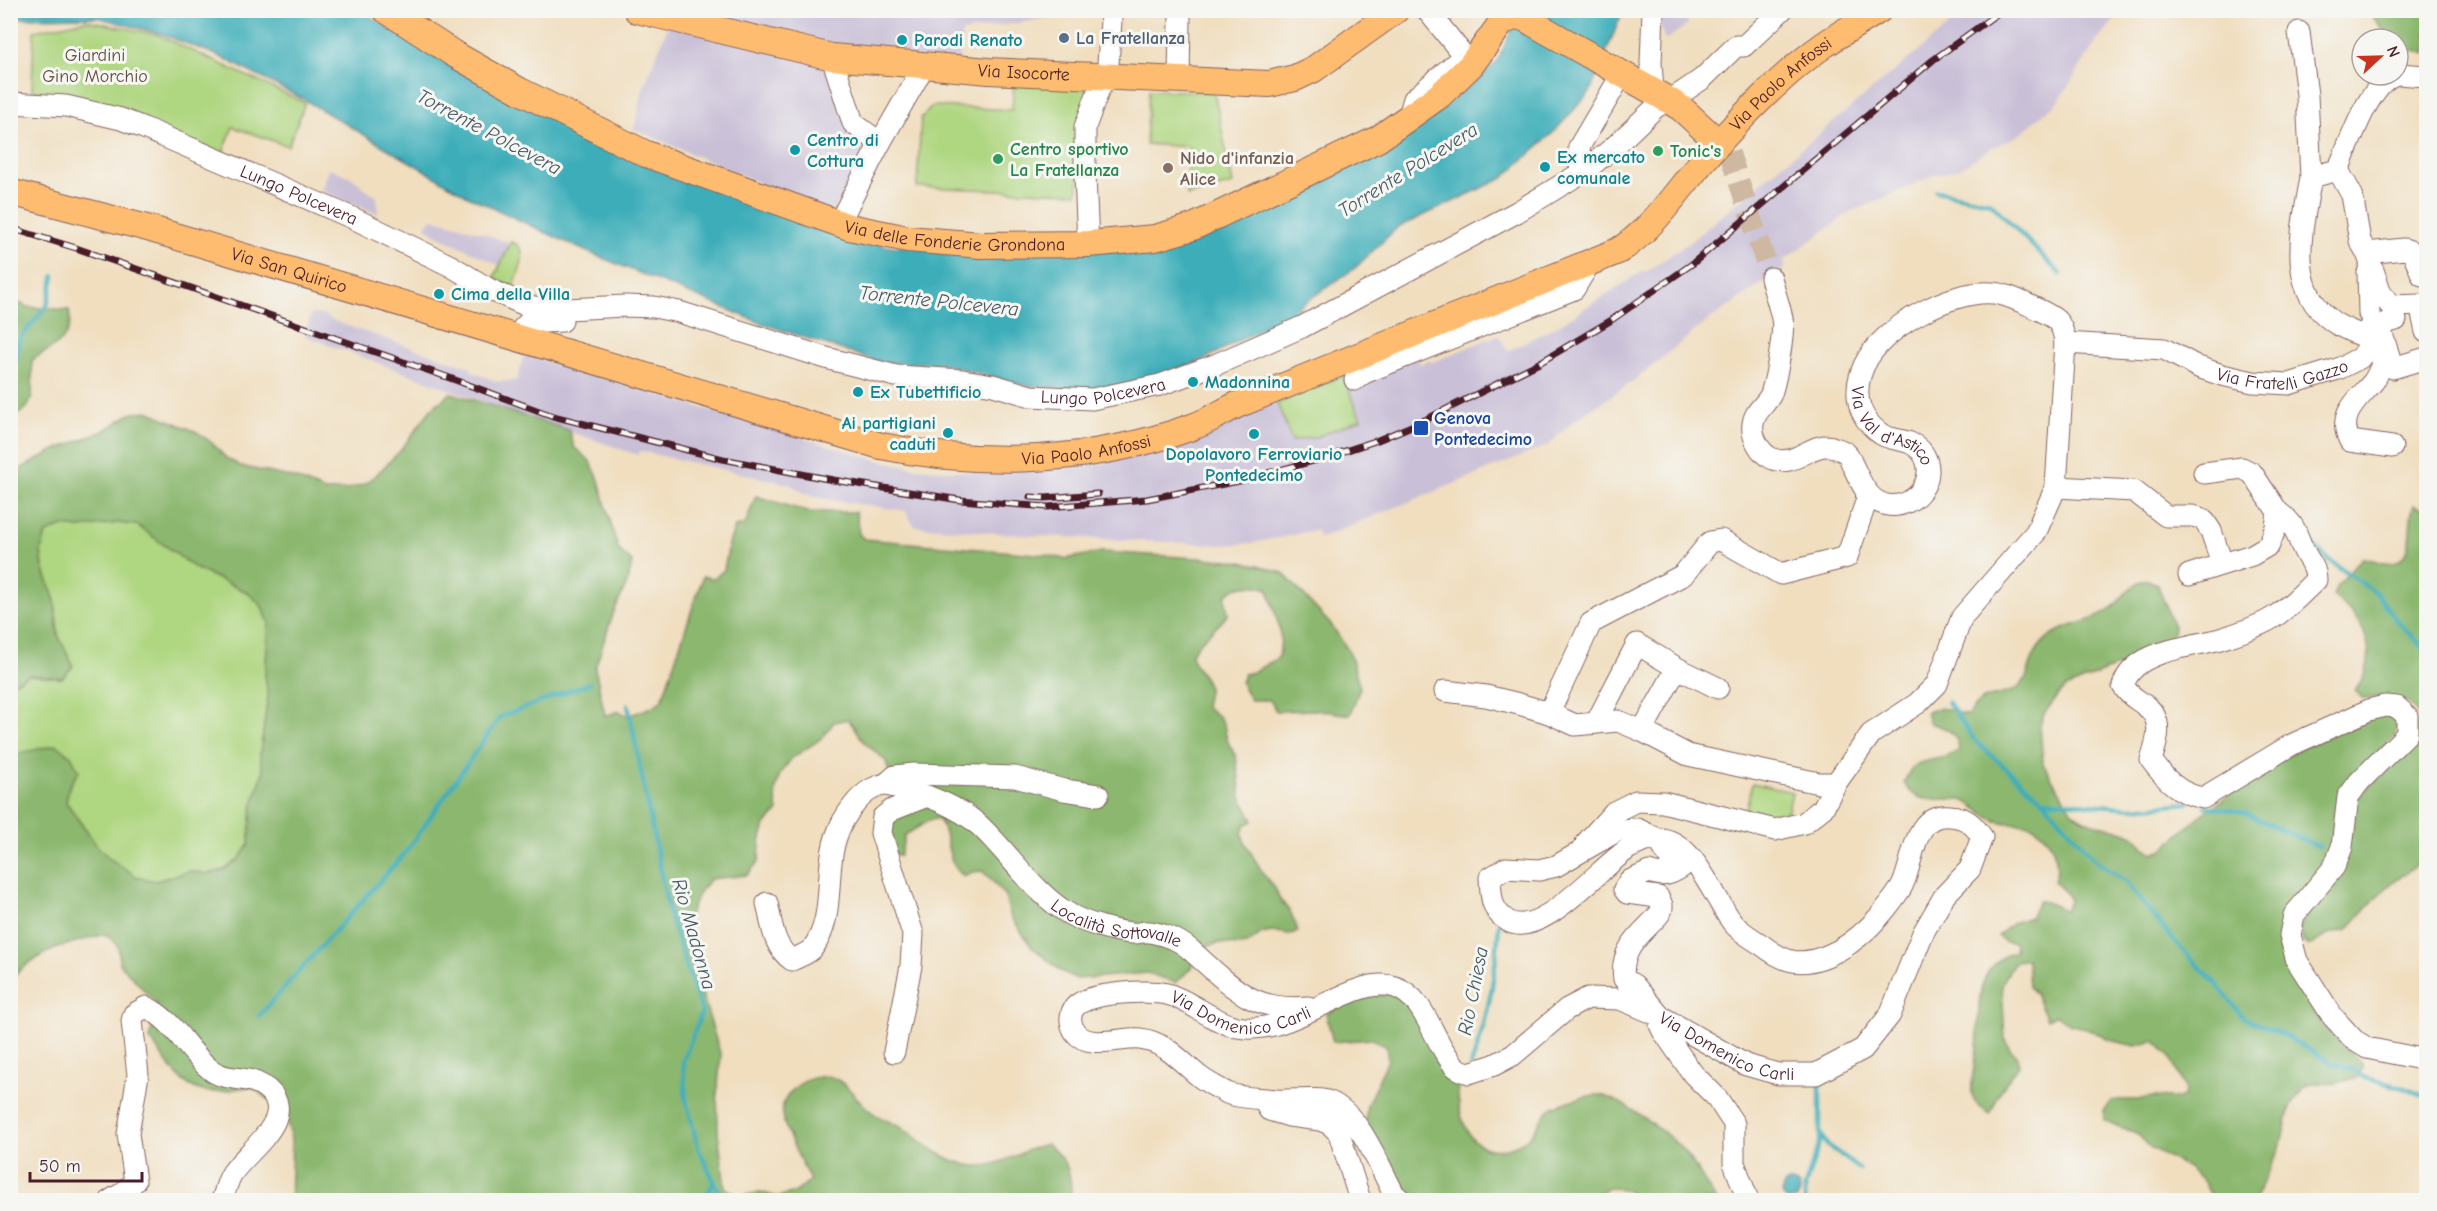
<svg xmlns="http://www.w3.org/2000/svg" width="2437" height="1211" font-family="'Comic Neue',sans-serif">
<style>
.industrial{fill:#c9bfd7}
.green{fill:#afd680;stroke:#7c7a56;stroke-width:1.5}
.forest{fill:#8bb76e;stroke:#6a6b4c;stroke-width:1.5}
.water{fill:#3eaeb9;stroke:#446672;stroke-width:1.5}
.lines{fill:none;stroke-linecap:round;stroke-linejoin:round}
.stream{stroke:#3eaeb9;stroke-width:4.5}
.minor-tunnel{stroke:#cfb8a1;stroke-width:21;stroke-dasharray:21 10;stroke-linecap:butt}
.minor-casing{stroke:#84625f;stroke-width:23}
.major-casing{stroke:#84625f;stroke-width:28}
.minor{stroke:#fff;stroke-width:21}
.major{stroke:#febc70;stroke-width:26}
.rail-casing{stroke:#4a1f2b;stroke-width:7}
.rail{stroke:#f6f6f2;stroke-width:4.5;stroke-dasharray:14;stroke-linecap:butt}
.service-dot{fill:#5c6f8a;stroke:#f6f6f2;stroke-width:2}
.culture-dot{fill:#0f9aa8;stroke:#f6f6f2;stroke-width:2}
.leisure-dot{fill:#2e9e5b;stroke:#f6f6f2;stroke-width:2}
.education-dot{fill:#8d6e63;stroke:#f6f6f2;stroke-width:2}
.transit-dot{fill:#1a4fb4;stroke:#f6f6f2;stroke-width:2}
.labels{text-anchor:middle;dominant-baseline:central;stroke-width:6;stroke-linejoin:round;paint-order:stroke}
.service-label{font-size:18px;font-weight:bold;fill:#4e5e75;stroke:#f6f6f2;text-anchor:start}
.culture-label{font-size:18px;font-weight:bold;fill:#0d838f;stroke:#f6f6f2;text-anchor:start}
.park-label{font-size:18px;fill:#634d40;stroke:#f6f6f2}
.street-label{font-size:18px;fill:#4a1f2b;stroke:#f6f6f2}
.leisure-label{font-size:18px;font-weight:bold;fill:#27864d;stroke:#f6f6f2;text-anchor:start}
.education-label{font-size:18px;font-weight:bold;fill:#785e54;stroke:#f6f6f2;text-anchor:start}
.transit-label{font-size:18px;font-weight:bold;fill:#164399;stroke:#f6f6f2;text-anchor:start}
.water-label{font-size:20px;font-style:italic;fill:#455864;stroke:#f6f6f2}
</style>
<rect width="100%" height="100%" fill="#f6f6f2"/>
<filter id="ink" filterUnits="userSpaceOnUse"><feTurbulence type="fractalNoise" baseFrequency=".0167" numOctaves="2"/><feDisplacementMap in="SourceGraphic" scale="12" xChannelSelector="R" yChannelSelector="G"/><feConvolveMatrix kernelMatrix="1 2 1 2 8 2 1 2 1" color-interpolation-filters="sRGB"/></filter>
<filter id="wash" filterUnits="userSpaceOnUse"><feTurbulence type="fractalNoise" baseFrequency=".008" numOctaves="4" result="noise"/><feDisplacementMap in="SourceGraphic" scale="24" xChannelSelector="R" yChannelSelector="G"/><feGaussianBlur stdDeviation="1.35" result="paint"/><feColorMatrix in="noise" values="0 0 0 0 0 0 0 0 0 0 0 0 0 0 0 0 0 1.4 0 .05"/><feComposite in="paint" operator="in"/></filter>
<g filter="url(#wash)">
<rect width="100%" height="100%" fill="#f0debf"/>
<g class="industrial">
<path d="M674,11H1068L1048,18L962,32L959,65L842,54L846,125L866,146L865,154L834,212L813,206L634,129L643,89Z"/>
<path d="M1659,11H1685L1688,25L1665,40L1659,23Z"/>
<path d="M1966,11H2122L2097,41L2058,102L2016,137L1993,147L1959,169L1934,175L1859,209L1853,210L1783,261L1786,267L1710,319L1631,383L1575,420L1547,446L1320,538L1316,530L1252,543L1225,545L1022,535L914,526L906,511L826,499L806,494L789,484L653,454L640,451L638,455L506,410L305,336L311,314L323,315L336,322L472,368L471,371L498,382L517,380L524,355L877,460L916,468L968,472L1093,465L1166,450L1197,440L1242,413L1344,374L1352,390L1370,383L1367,376L1417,356L1420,364L1428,361L1433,362L1498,335L1508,351L1562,323L1644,270L1646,272L1690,242Z"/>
<path d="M329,168L349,176L377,197L378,214L321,191Z"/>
<path d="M433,218L480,232L509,243L501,266L435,234L425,226Z"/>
</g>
<g class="green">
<path d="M86,20L158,35L305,103L288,146L233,127L222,155L43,98V92L32,91L34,31Z"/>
<path d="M1014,81L1092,83L1077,193L917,187L921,118L933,106L1012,110Z"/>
<path d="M1149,90L1214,92L1233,184L1187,196L1189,147L1146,144Z"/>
<path d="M511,242C532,248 518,273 513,288L494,278Z"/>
<path d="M1343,376L1361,419L1316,437L1292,441L1277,403Z"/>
<path d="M117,523L137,525L197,569L247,592L261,605L269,622L265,677L268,696L260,755L263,772L252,808L249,844L239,859L224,870L207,874L190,871L155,881L137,877L109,858L96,845L66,802L69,786L79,771L57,745L11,755L10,685L28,675L62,678L73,666L58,635L55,601L43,568L41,551L46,533L63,526L80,528Z"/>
<path d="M1752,783L1792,792L1788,811H1786L1784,819L1746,810Z"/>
</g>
<g class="forest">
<path d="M2367,11H2426V53L2401,49L2398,45V39H2392Z"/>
<path d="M11,299L27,307L69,310C75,340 54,346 32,360C31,386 40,408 11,417Z"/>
<path d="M451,393L569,430L574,447L589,460L598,477L618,549L632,562L628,581L613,614L595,668L605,716L619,711L628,716L652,707L662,700L703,576L713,579L724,570L729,544L735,527L745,525L756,496L808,512H856L859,534L864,539L1047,555L1065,559L1102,552L1229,560L1258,565L1283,573L1332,626L1350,653L1360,688L1350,715L1318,710L1276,711L1270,700H1251L1241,683L1244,674L1253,672L1278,658C1286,636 1274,611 1268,589C1253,584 1237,583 1225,596L1228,614C1217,630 1199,638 1191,655C1194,669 1206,675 1208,686C1209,691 1206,700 1205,706L1219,717L1224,725L1227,740L1236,757L1241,797L1253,821L1245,825L1242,834L1245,843L1264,875L1276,890L1279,898L1291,913L1298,932L1289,934L1271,931L1262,933L1247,944L1238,945L1219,943L1201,948L1190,969L1176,983L1148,973L1077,979L1061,971L1031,946L1010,915L1005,896L989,877L982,871L972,872L964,876C944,863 951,835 938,818L928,821L905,835L900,856L891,852L887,824L934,796L935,786L927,781L888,770L886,761L864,742L848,719L834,722L822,738L791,759L780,774L775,792L778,811L765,825L760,842L759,861L747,875L710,879L698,894L686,923L690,954L721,1056L717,1094L718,1132L725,1188L742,1196L760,1192L777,1197L796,1192L810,1180C804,1167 781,1124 782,1113C782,1101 788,1093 797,1086C805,1080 821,1074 831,1077C849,1083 858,1103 873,1113C883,1120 895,1123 905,1130C925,1144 939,1157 964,1164C995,1173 1018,1150 1047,1144C1068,1161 1072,1173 1071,1200H291C288,1172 300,1131 278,1108C270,1100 260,1093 252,1087C239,1087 227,1092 215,1092C182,1094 167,1061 150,1039L156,1003L120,964L118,946L106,934C70,943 36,951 11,979V755L57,745L71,756L79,771L69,786L66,802L96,845L109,858L137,877L156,881L190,871L207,874L224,870L239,859L249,844L252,808L263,772L260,755L268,696L265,677L269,622L261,605L247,592L197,569L137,525L117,523L80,528L63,526L46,533L41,551L43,568L55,601L58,635L73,666L62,678L28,675L11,685V474L53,451L104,431L130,414L147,411L197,432L212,443L225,457L240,466L294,478L325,491L344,490L362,485L375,476L400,451L432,408Z"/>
<path d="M2414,505L2426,510V857L2379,894L2348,929L2328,934L2310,946L2304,943L2299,930L2356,801L2366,789L2399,757L2420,718C2408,691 2387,700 2362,698L2355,690C2382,655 2366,621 2333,596L2337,586L2362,558C2374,558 2382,566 2393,563C2417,556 2406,522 2414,505Z"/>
<path d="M2147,580L2157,584L2174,627L2172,639L2151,652L2066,688L2058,695L2044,714L2040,725L2043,764L2049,774L2074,814L2084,820L2127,833L2137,838L2144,847L2153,853L2164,849L2196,819L2254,776L2300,748L2382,713L2393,716L2398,725L2394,737L2342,789L2334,810L2333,845L2327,866L2280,930L2281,953L2297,986L2322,1025L2357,1058L2363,1067L2358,1077L2336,1083H2313L2303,1088L2290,1107L2279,1151L2254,1200H2213L2204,1182L2188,1168L2151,1148L2136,1133L2105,1121L2103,1111C2115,1095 2119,1101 2136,1100C2143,1100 2148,1096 2155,1097C2165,1097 2173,1100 2184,1097L2185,1088L2168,1054L2154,1041L2136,1046L2109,1040L2087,1028L2071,1025L2056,1015L2047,1019L2035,994L2029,987L2027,959L2017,961L2011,967L2002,984L2005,1040L2010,1049L2017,1056L2019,1065L2002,1088L1990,1114C1983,1109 1973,1104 1972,1094C1970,1080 1976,1062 1977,1047C1981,1009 1971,966 2016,951L2014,942H2005L1998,936L2013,923L2030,917L2039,901C2049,901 2055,907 2065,910L2070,902L2067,894L2054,881C2062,863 2051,835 2032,826C2020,820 2005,826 1992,819C1981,814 1974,803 1961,800C1937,795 1919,809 1904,783C1916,750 1936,767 1959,750C1958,732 1946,728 1930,723L1926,713C1945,702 1949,713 1968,715C1972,710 1978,702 1984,699C1995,694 2009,695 2019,687C2030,677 2029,662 2037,650C2054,623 2085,627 2108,611C2124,600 2125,586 2147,580Z"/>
<path d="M1391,993L1407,1002L1458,1079C1456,1108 1465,1155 1503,1149C1511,1147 1522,1144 1528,1138C1537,1130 1541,1116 1550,1109C1558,1104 1590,1094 1599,1095C1620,1097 1673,1137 1686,1154C1697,1168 1706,1185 1716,1200H1637L1628,1190L1609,1187L1584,1200H1414L1389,1170L1365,1124L1367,1105L1388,1060L1386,1045L1371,1039L1333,1042L1326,1014L1350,1001Z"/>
</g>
<g class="water">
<path d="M10,11H360L519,100L885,246L1069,252L1170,248L1212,234L1382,152L1442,110L1497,62L1520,11H1623L1590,92L1554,132L1503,178L1397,228L1355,268L1285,316L1203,360L1159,376L1099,390L1027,386L940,363H882L761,323L583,250L468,196L305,100L219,56L162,34L97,17L11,18Z"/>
<circle cx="1791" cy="1191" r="9"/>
</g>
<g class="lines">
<g class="stream">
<path d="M1936,191L1990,202L2060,274"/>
<path d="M10,350L47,306L54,276"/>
<path d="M10,392L20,338"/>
<path d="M2308,541L2329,560L2376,593L2396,620L2426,651"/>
<path d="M1948,702L1976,742L2043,800L2096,861L2125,881L2175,942L2217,985L2244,1018L2278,1032L2332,1063L2354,1070L2363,1077L2408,1089L2426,1097"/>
<path d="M628,705L669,914L702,1012L683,1061L686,1101L699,1150L714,1181L705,1200"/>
<path d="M2044,800L2132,808L2188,803"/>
<path d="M2205,806L2242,812L2320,847"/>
<path d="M259,1016L406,852L500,717L590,683"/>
<path d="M1471,1065C1488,1020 1496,971 1499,924"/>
<path d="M1820,1133L1827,1145L1860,1169"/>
<path d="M714,1181L724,1200"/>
<path d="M1805,1200V1186L1820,1142V1081"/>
</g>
</g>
</g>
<g filter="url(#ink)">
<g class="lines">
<path class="minor-tunnel" d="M1729,152L1771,278"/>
<g class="minor-casing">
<g id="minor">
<path d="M2299,32L2307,95L2311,177"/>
<path d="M832,57L853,123L880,143"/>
<path d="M2398,74L2426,76"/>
<path d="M1179,81L1180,18"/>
<path d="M1653,91L1651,63L1653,10"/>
<path id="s1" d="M10,103L66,106L121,119L144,128L355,219L451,266L489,289L525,305L548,310L625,306L654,307L679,312L826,358L896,376L963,380L993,385L1031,396L1092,399L1160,385L1217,364L1302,327L1517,212L1586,170L1615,146L1656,107L1680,94L1702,79L1736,46H1744L1782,10"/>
<path d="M1410,113L1414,99L1464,56L1427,10"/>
<path d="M2338,170L2352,195L2360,241L2367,253L2404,249L2413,252L2422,275"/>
<path d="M1581,173L1579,147L1622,74"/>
<path d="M839,223L880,143L924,66"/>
<path d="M1088,244L1085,175V127L1099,89L1107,78L1111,21L1109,10"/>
<path d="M2367,253L2381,293L2391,306L2420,305L2426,332"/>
<path d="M2368,272L2369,314"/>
<path d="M2396,320L2379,325L2393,368L2426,358"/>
<path d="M2369,328L2378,348L2382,365C2379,370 2377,377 2373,382C2358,400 2336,415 2350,441L2392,447"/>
<path d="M519,339L523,328L528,323L562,321"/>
<path id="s2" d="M2065,343L2164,349L2198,367L2222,375L2253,382L2289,384L2338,369L2360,358L2367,348L2365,338C2355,332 2341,328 2332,321C2285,287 2303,226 2311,177L2338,170C2349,146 2368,85 2394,75"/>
<path d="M1355,380L1364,373L1574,289L1589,264"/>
<path d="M2056,487L2134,491L2166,516H2193L2203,519L2211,531L2222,563"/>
<path d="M2278,512C2299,527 2294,533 2305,553C2310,563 2316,567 2316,580C2303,592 2290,607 2274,617C2260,626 2239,633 2223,638C2192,648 2133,649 2123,686C2131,698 2136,698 2147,707C2164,720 2157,743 2151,760C2165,779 2179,794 2203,798L2291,745L2369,710L2385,706L2397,707L2407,716V734L2359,782L2348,797L2342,847L2334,867L2294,915L2290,935L2297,961L2333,1017L2354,1040L2367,1048L2426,1060"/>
<path d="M2189,575L2252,555L2269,545L2276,527L2278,512L2252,473L2242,468L2204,473"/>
<path d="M1445,691L1486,696L1519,704L1549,713L1575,725L1618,721L1642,731L1688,755L1819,783H1836"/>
<path d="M1549,713L1591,623L1683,575L1710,542L1721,540L1781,574L1847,557L1866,502L1867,493"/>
<path d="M1596,723L1637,644L1677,668"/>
<path d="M1642,731L1677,668L1718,688"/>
<path id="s3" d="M886,785C919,792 955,803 980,826C1011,855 1034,894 1071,915C1085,923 1116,932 1132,933C1138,934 1144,931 1150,932C1157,933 1169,937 1176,940C1187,945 1195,954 1204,962C1238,993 1259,1012 1308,1007"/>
<path id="s4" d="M1586,843L1614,812L1636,801L1663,802L1775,830L1804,823L1823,808L1836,783L1871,734L1918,703L1937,684L1962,617L2036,532L2056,487L2065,343C2063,321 2055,317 2035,308C2022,302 2007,294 1993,293C1952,290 1889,324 1868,358C1852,385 1854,415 1881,434C1893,442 1910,437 1922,452C1940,477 1915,510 1887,505C1867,501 1861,482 1853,466C1851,463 1850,456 1847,454C1845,451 1838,449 1835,448C1813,438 1796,470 1771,458C1760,453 1751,436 1753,424C1754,411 1766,405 1771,394C1776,379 1785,332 1782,318C1779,304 1774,291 1771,278"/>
<path d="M767,903C772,924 773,947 792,960C798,957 807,954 812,949C837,918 823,868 838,832C843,818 858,796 872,789C884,783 884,787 895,776L914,774L1015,777L1064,790L1098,795"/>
<path d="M894,1052L911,966L913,934L881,833L883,817L892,810L927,796"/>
<path d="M1264,1101L1269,1110L1289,1116L1320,1120L1330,1124L1339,1133L1360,1200"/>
<path d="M111,1200L123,1193L135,1181L128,1134L138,1075L132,1021L134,1014L146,1007C174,1020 187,1051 211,1070C227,1082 247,1075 263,1086C305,1115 244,1152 231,1175C227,1182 225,1192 222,1200"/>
<path id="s5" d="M1401,1200L1394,1194C1379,1166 1360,1115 1330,1102C1319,1097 1291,1101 1276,1100C1262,1098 1241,1099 1227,1093C1218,1088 1208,1083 1200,1077C1181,1062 1166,1042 1140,1039C1122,1037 1088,1050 1075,1032C1070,1024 1069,1014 1075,1007C1087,992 1149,990 1167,994C1188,999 1213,1022 1237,1027C1292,1038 1352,973 1395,987C1422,996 1431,1032 1446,1054C1449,1058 1452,1065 1457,1068C1460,1070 1465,1072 1469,1073L1494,1065L1513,1055L1567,1009L1588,998L1620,999L1660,1016L1746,1065L1778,1074H1816L1863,1049L1890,1015L1923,933L1945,895L1970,869L1982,837C1973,824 1966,817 1950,816C1911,811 1914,867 1901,888C1884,914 1858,943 1829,955C1801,967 1785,963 1762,945C1753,939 1740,932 1733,923C1715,901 1692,836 1657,839C1650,839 1638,844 1631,847C1603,863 1541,941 1508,921C1491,911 1491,897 1490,878L1506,868L1539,870L1556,866L1619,830L1637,829L1658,839L1670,859L1682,867C1670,875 1662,877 1649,872L1629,881L1624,889L1627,893L1658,897C1659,900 1662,903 1662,906C1664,921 1617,939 1624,979L1634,985L1660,1016V1025L1663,1031L1693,1074L1717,1098L1734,1124V1163L1748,1200"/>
</g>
</g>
<g class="major-casing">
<g id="major">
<path id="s6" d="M386,10L454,54L520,91L646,154L849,227L908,239L981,245L1088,244L1155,238L1193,227L1378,139L1440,95L1471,65L1502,22L1518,15"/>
<path id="s7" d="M637,10L832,57L989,71L1269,84L1295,78L1314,69L1396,10"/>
<path d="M1510,10L1668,100L1681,108L1719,143"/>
<path id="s8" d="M10,192L151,229L881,446C984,467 1093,463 1192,427C1207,422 1222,412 1237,405L1618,251C1655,228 1679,187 1708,155C1740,118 1785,72 1824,45C1842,32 1861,22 1879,10"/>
</g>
</g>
<use href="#minor" class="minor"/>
<use href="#major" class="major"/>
<g class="rail-casing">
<g id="rail">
<path d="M10,228L76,248L447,377L553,416L723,459L833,480L960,500L1048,507L1147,499L1239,481L1324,458L1378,440L1421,422L1539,363L1610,321L1692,264L1933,60L2002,10"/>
<path d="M1030,497L1045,498L1098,494"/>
</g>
</g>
<use href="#rail" class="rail"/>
</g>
</g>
<circle class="service-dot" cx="1064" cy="38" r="6"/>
<g class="culture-dot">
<circle cx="902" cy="40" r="6"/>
<circle cx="795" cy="150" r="6"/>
<circle cx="1545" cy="167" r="6"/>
<circle cx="439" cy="294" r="6"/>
<circle cx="1193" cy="382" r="6"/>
<circle cx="858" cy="392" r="6"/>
<circle cx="948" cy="433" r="6"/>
<circle cx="1254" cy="434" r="6"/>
</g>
<g class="leisure-dot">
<circle cx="1658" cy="151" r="6"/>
<circle cx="998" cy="159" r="6"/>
</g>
<circle class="education-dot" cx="1168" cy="168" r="6"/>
<rect class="transit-dot" x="1413" y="420" width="16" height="16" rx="3"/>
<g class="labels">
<g class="service-label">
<text x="1076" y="38">La Fratellanza</text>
</g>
<g class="culture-label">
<text x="914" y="40">Parodi Renato</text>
<text x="807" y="140">Centro di<tspan x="807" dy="21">Cottura</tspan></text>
<text x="1557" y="157">Ex mercato<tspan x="1557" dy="21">comunale</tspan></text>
<text x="451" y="294">Cima della Villa</text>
<text x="1205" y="382">Madonnina</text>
<text x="870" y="392">Ex Tubettificio</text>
<text x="936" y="423" text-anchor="end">Ai partigiani<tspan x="936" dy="21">caduti</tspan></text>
<text x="1254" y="454" text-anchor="middle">Dopolavoro Ferroviario<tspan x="1254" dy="21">Pontedecimo</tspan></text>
</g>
<g class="park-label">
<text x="95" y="55">Giardini<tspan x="95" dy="21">Gino Morchio</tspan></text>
</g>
<g class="street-label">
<text stroke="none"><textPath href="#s7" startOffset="393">Via Isocorte</textPath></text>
<text stroke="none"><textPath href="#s8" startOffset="1918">Via Paolo Anfossi</textPath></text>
<text stroke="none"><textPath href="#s1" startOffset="306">Lungo Polcevera</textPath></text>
<text stroke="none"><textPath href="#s6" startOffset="620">Via delle Fonderie Grondona</textPath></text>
<text stroke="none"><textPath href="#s8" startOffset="290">Via San Quirico</textPath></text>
<text stroke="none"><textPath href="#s2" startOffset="225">Via Fratelli Gazzo</textPath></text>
<text stroke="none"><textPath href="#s1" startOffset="1149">Lungo Polcevera</textPath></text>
<text stroke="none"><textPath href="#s4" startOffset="1140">Via Val d'Astico</textPath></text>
<text stroke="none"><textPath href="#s8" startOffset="1114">Via Paolo Anfossi</textPath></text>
<text stroke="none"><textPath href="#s3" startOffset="278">Località Sottovalle</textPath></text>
<text stroke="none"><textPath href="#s5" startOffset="600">Via Domenico Carli</textPath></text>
<text stroke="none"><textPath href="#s5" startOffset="1174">Via Domenico Carli</textPath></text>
</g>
<g class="leisure-label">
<text x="1010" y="149">Centro sportivo<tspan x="1010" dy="21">La Fratellanza</tspan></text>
<text x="1670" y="151">Tonic's</text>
</g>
<g class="education-label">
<text x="1180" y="158">Nido d'infanzia<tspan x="1180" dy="21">Alice</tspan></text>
</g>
<g class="transit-label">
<text x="1434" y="418">Genova<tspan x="1434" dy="21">Pontedecimo</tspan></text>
</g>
<g class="water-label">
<text transform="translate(489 132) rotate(28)">Torrente Polcevera</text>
<text transform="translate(1408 170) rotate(-32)">Torrente Polcevera</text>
<text transform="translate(939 301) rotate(6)">Torrente Polcevera</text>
<text transform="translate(694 934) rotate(74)">Rio Madonna</text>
<text transform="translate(1473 991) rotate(-79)">Rio Chiesa</text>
</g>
</g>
<rect width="2437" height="1211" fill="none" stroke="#f6f6f2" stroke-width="36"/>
<g transform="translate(2380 57) rotate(68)"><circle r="28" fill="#f6f6f2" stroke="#b1a0a2" stroke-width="1.5"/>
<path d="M0-4.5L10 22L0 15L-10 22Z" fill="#c8321e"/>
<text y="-9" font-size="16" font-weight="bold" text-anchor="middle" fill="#4a1f2b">N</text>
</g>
<path d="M30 1172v9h112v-9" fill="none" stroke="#4a1f2b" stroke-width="3"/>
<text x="39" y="1172" font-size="18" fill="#4a1f2b" stroke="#f6f6f2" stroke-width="4.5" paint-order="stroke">50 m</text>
</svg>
